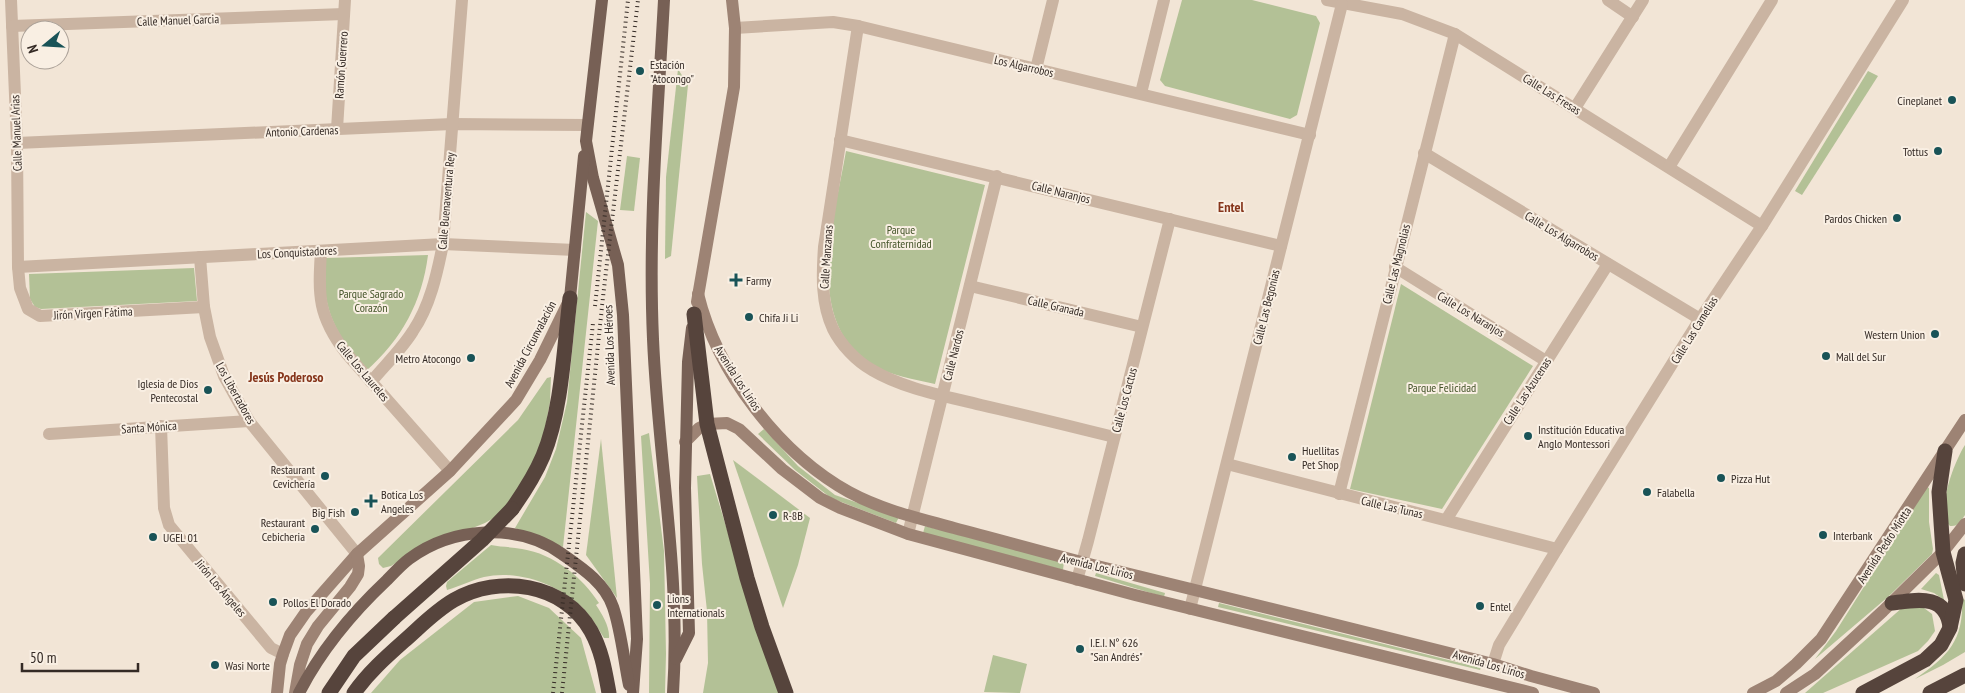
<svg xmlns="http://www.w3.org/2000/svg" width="1965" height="693" font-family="'PT Sans Narrow',sans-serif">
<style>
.green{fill:#b3c196}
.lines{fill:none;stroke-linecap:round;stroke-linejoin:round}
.street{stroke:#cab4a2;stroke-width:12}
.secondary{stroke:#9d8374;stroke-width:12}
.primary{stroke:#776055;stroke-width:12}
.highway{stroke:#56443c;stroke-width:15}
.rail{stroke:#342a25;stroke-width:4;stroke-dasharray:1 4;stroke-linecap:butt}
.highway-bridge{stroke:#56443c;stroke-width:15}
.poi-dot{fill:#195357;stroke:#f9efe3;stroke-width:2}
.labels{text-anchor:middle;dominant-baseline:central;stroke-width:4;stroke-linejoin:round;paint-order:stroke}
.street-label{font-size:12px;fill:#342a25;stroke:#f9efe3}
.poi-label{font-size:12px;fill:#342a25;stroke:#f9efe3;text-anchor:start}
.park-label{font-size:12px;fill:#435328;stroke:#f9efe3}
.neighbourhood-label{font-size:14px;font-weight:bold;fill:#86351b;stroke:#f9efe3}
</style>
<rect width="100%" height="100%" fill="#f2e5d6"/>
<g class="green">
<path d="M1182,0H1252L1316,16L1320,23L1297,115L1290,119L1165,86L1160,80Z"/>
<path d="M678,69L688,85L671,256L665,259L666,177Z"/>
<path d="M1868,71L1878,76L1802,195L1795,191Z"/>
<path d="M846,151L985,185L935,384C914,379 891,376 873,365C801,322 835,216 846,151Z"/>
<path d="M627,156L640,158L634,211L620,210Z"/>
<path d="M586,212L598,221L563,547L515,528L545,477L556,449L567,402Z"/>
<path d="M428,255C422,302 402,339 366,371C348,348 331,327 326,297C324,285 326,271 326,258Z"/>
<path d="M194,268L197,301L41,309L35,307L30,299L29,274Z"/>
<path d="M1401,284L1533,366L1442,509L1350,489Z"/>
<path d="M551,377L550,402L544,434L535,465L499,515L485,523L413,552L391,566L383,568L379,564L378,558L518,420L547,378Z"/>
<path d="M764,429L798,466L835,495L899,517L896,523L831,498L795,470L758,434Z"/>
<path d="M649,433L664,551L666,654L665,693H649L650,584L641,436Z"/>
<path d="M601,439L617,598L586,555Z"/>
<path d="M1965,445V515C1961,521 1958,527 1950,526C1935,511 1955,460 1965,445Z"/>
<path d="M733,460L810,518L798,565L783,608Z"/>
<path d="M710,474L761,641L780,693H703L708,663L707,611L702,564L697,476Z"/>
<path d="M1927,487L1929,488V522L1933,549L1932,554L1889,596L1815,659L1836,631Z"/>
<path d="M925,526L1064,562L1063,570L923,533Z"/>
<path d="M491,545C501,547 512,547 522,549C554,554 582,577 599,603L596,605C602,614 610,627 609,638H604C598,628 592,618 584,609C560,585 518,569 484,577C472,580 460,586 447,590L446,586L447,582Z"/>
<path d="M1096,573L1165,593L1164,597L1095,576Z"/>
<path d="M1936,573L1939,575L1944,600L1934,593L1921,589Z"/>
<path d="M518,596L549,608L581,638L596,693H371L400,660L474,602Z"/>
<path d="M1962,598L1965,600V652L1943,665L1915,679C1948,656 1964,641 1962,598Z"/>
<path d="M1219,603L1481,668L1480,670L1218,607Z"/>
<path d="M1920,605L1932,614L1935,631L1928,641L1918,651L1823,693H1805L1903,607Z"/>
<path d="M993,655L1027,664L1020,693L984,692Z"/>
</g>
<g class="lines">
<g class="street">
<path d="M11,0L17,143L18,267L20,288L28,309L40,316L204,307"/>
<path d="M1327,0L1402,14L1455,34L1762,226"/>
<path d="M1608,0L1633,17"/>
<path d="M12,26L344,14"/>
<path d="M858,26L824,247C822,275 821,303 833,329C841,345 856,361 872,370C904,389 945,396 981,405C1025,415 1069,426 1114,437"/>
<path d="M735,28L833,22L858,26L1310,135"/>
<path d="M1036,69L1053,0"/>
<path d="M1141,93L1164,0"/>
<path d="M1575,108L1643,0"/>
<path d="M337,129L345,0"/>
<path d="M840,140L1281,246"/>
<path d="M17,143L452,124L587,125"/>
<path d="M1424,153L1700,319"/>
<path d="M1669,167L1772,0"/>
<path d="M321,251C318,296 318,316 346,353L450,471"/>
<path d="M200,257L204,307L210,337L224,376L249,421L357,554"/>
<path d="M18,267L443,244L575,250"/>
<path d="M1395,267L1546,361"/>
<path d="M970,286L1142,327"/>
<path d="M371,382C385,365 402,349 413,331C430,306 437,274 443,244L462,0"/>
<path d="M161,426L164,508L169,525L271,648L283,654"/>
<path d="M49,434L249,421"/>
<path d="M1227,464L1557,549"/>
<path d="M1339,494L1455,34"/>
<path d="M1446,520L1608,264"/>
<path d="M908,534L997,176"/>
<path d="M1077,580L1088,541L1170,219"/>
<path d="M1190,609L1342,4"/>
<path d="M1493,664L1499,645L1557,549L1700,319L1762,226L1903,0"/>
</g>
<g class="secondary">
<path d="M698,294C717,372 779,453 849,492C882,510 918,518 954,528C1000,540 1046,553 1093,565C1226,597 1360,631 1493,664L1531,676L1594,693"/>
<path d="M697,302L734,87L735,28L732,0"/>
<path d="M685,442L699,428L707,424L727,423L739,429L782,469L820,498L840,508L908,534L1135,595L1533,693"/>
<path d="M277,693L280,664L283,654L290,635L306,612L357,554L450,471L516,400L540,360L568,303"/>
<path d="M295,693L300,665L307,644L318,626L350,587L358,574L359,566L357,554"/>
<path d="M1753,693L1776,681L1796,664L1821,639L1965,420"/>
<path d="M1786,693L1815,674L1883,611L1943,552L1965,524"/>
</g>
<g class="primary">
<path d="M602,0L586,141L593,178L618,265L623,315L637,639L633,693"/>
<path d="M664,0C658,113 648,226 653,339C658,458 681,574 673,693"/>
<path d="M570,298L584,156"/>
<path d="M676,659L689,633L685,488L688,362L692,328"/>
<path d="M299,693C321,650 352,613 387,580C394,573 401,565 409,559C452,527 517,522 562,554C582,568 605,583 613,607C621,630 624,661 629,685"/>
</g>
<g class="highway">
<path d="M694,314L707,424L747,578L762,627L786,693"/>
<path d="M512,509C524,492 535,475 543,456C562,410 564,348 570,298"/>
<path d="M1965,554L1963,563L1965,584"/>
<path d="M1892,603C1916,600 1946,593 1950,627"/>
<path d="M329,693L354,656L394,618"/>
<path d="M354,693C368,673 386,657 404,641C420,627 435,611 454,600C499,574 564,583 591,631C602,651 605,671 609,693"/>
<path d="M1863,693L1925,660L1941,645L1950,628L1956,600L1943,552L1939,492L1945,451"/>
<path d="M1930,693L1965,675"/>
</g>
<g class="rail">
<path d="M595,306L628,0"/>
<path d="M553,693L593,323"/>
<path d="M562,693L603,297L638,0"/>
</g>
<path class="highway-bridge" d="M394,618L482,540L512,509"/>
</g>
<g class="poi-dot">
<circle cx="640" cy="71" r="5"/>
<circle cx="1952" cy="100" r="5"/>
<circle cx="1938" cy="151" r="5"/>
<circle cx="1897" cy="218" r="5"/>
<path d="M733.5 272.5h5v5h5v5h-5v5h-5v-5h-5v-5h5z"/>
<circle cx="749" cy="317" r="5"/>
<circle cx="1935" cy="334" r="5"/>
<circle cx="1826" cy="356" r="5"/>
<circle cx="471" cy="358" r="5"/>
<circle cx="208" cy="390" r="5"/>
<circle cx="1528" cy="436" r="5"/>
<circle cx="1292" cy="457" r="5"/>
<circle cx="325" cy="476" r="5"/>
<circle cx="1721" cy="478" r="5"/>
<circle cx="1647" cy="492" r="5"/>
<path d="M368.5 493.5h5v5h5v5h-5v5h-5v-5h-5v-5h5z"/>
<circle cx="355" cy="512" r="5"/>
<circle cx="773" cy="515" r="5"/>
<circle cx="315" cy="529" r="5"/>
<circle cx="1823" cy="535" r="5"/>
<circle cx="153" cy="537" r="5"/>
<circle cx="273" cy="602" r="5"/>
<circle cx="657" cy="605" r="5"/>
<circle cx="1480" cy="606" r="5"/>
<circle cx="1080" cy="649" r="5"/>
<circle cx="215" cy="665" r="5"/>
</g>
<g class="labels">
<g class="street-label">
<text transform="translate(178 20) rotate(-2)">Calle Manuel Garcia</text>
<text transform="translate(341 65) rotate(-86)">Ramón Guerrero</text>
<text transform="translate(1024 66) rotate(13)">Los Algarrobos</text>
<text transform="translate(1552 94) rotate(32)">Calle Las Fresas</text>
<text transform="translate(302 131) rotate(-2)">Antonio Cardenas</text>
<text transform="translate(16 133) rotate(-92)">Calle Manuel Arias</text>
<text transform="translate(1061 192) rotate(14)">Calle Naranjos</text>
<text transform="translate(446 201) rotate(-85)">Calle Buenaventura Rey</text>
<text transform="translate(1562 236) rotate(31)">Calle Los Algarrobos</text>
<text transform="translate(297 252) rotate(-3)">Los Conquistadores</text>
<text transform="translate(826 257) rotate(-86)">Calle Manzanas</text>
<text transform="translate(1396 264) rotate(-76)">Calle Las Magnolias</text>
<text transform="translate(1056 306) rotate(13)">Calle Granada</text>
<text transform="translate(1266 307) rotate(-76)">Calle Las Begonias</text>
<text transform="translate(93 313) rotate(-3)">Jirón Virgen Fátima</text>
<text transform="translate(1471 314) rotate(31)">Calle Los Naranjos</text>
<text transform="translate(1694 330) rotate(-58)">Calle Las Camelias</text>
<text transform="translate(530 344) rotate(-62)">Avenida Circunvalación</text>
<text transform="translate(609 345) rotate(-92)">Avenida Los Héroes</text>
<text transform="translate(953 355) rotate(-76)">Calle Nardos</text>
<text transform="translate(363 371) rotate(50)">Calle Los Laureles</text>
<text transform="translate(738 378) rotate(57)">Avenida Los Lirios</text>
<text transform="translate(1527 391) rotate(-57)">Calle Las Azucenas</text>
<text transform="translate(236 393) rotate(61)">Los Libertadores</text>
<text transform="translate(1124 400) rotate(-75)">Calle Los Cactus</text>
<text transform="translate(149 427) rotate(-4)">Santa Mónica</text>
<text transform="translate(1392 507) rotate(13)">Calle Las Tunas</text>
<text transform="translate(1884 545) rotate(-57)">Avenida Pedro Miotta</text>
<text transform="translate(1097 566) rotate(14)">Avenida Los Lirios</text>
<text transform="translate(221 588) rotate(50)">Jirón Los Ángeles</text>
<text transform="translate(1489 664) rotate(16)">Avenida Los Lirios</text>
</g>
<g class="poi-label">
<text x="650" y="64">Estación<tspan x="650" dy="14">"Atocongo"</tspan></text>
<text x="1942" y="100" text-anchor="end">Cineplanet</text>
<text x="1928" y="151" text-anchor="end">Tottus</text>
<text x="1887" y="218" text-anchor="end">Pardos Chicken</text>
<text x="746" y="280">Farmy</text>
<text x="759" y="317">Chifa Ji Li</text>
<text x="1925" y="334" text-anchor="end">Western Union</text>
<text x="1836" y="356">Mall del Sur</text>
<text x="461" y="358" text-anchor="end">Metro Atocongo</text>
<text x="198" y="383" text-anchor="end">Iglesia de Dios<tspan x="198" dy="14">Pentecostal</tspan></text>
<text x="1538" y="429">Institución Educativa<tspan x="1538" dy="14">Anglo Montessori</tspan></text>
<text x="1302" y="450">Huellitas<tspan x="1302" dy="14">Pet Shop</tspan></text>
<text x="315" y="469" text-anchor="end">Restaurant<tspan x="315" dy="14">Cevichería</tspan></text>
<text x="1731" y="478">Pizza Hut</text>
<text x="1657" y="492">Falabella</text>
<text x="381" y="494">Botica Los<tspan x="381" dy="14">Angeles</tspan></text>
<text x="345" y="512" text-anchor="end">Big Fish</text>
<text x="783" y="515">R-8B</text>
<text x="305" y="522" text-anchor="end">Restaurant<tspan x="305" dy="14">Cebicheria</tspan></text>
<text x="1833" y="535">Interbank</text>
<text x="163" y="537">UGEL 01</text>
<text x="667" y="598">Lions<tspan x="667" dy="14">Internationals</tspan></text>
<text x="283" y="602">Pollos El Dorado</text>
<text x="1490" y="606">Entel</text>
<text x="1090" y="642">I.E.I. N° 626<tspan x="1090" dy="14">"San Andrés"</tspan></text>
<text x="225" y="665">Wasi Norte</text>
</g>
<g class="park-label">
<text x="901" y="229">Parque<tspan x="901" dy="14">Confraternidad</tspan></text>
<text x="371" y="293">Parque Sagrado<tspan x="371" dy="14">Corazón</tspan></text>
<text x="1442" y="387">Parque Felicidad</text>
</g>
<g class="neighbourhood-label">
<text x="1231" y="207">Entel</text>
<text x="286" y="377">Jesús Poderoso</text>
</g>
</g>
<g transform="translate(45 45) rotate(252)"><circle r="24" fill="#f9efe3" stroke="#aaa097"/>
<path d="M0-4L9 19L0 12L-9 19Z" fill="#195357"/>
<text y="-8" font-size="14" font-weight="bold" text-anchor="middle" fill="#342a25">N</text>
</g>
<path d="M22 663v8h116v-8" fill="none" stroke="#342a25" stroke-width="2.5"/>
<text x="30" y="663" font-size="15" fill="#342a25" stroke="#f9efe3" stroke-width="4" paint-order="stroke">50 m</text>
</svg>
